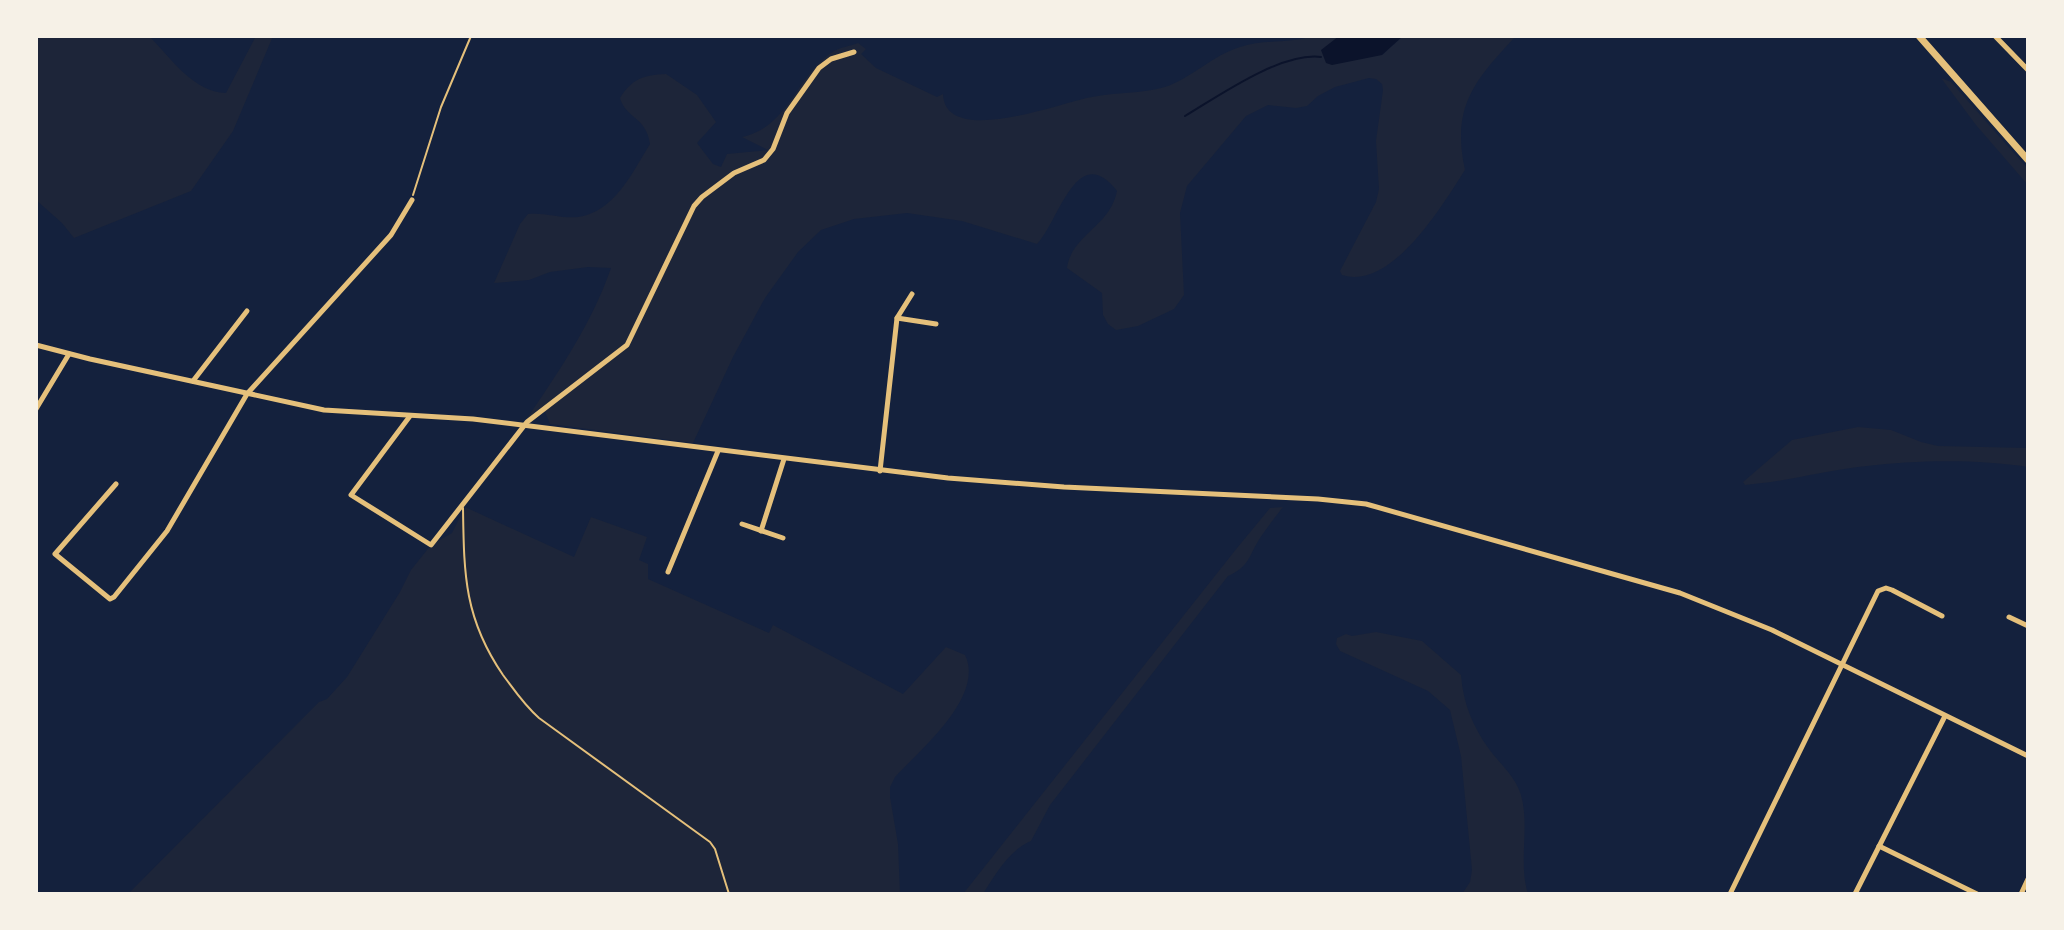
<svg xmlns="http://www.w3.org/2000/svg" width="2064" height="930" font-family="Merriweather,serif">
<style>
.green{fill:#1d2539}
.water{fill:#0b132b}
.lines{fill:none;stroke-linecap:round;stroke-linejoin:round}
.stream{stroke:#0b132b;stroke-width:2}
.path{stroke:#e5c07b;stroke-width:2}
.service{stroke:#e5c07b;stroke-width:2}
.minor{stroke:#e5c07b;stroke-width:5}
.primary{stroke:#e5c07b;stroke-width:7}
</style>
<rect width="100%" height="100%" fill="#14213d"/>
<g class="green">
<path d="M36,36H149C171,58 193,92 226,93L256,36H273L233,131L191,191L74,238L62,223L36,200Z"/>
<path d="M1313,36H1339L1336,39L1382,55L1403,36H1516C1475,80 1451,106 1465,170C1443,204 1392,291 1342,275L1340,271L1376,202L1379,189L1376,141L1383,90L1382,84L1376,79L1369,78L1335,87L1318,96L1307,106L1296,108L1268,105L1246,116L1187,186L1180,213L1184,295L1174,309L1138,326L1116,330L1108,324L1103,315L1102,293L1067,268C1072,234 1110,227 1117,191C1077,139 1058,223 1037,244L962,221L907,213L854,219L821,230L798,252L765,298L733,357L693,443L550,424L543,407L526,420C559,371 591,325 611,268L588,267L550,272L529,280L494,283L520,224L528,214C545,212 562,219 578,217C615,212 633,171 650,144C646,116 626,119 620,98C632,79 643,75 666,74L697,95L716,122L697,143L713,164L721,167L727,154L768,150L742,137C791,126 795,75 834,51C841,47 851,46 858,43L866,49L861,54L876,68L937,97L943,94C945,149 1065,101 1092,97C1116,92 1141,94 1165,87C1192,78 1213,55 1240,47C1264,39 1289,44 1313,36Z"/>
<path d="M1941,78L1951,82L2028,169V185L1976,125Z"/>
<path d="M1858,427L1891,430L1921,442L1938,446L2028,448V467C1979,459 1916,460 1867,466C1826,470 1786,482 1745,485L1743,482L1792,440Z"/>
<path d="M465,507L574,557L591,517L647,537L639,560L648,564V579L769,633L773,625L903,694L946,647L965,655C985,696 921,749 895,777L890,787V797L898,844L900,894H128L319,702L327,699L347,677L400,592L411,570L431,545L452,533Z"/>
<path d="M1283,507C1275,517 1267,528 1260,538C1248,557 1250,566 1228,576L1050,805L1031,841C1010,849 994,876 983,894H963L1237,548L1270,508Z"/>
<path d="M1376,632L1422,641L1461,675C1463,703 1473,727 1489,749C1501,765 1515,776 1521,795C1530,827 1518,862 1528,894H1462L1470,882L1472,870L1461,756L1450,710L1428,691L1340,651L1336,644L1337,638L1346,634L1352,636Z"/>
</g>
<path class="water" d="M1339,36H1403L1382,55L1332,65L1326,63L1321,50Z"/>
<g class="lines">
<path class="stream" d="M1185,116C1220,95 1281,52 1321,57"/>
<path class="path" d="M413,195L441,107L471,36"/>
<path class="service" d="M463,508C464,574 464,618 503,675C515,691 524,705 539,718L710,842L715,849L729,894"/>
<g class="minor">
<path d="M1995,36L2028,70"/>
<path d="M897,318L936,324"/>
<path d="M36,345L90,359L324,410L473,419L948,478L1064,487L1318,499L1366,504L1680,593L1772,630L2028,756"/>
<path d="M193,381L247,311"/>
<path d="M36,409L69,354"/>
<path d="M410,416L351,495L431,545L527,422L627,345L694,206L702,197L734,173L764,160L773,149L787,113L819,68L831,59L854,52"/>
<path d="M880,471L897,318L912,294"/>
<path d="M116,484L55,554L110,599L114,597L167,531L247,394L391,235L412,200"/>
<path d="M742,524L783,538"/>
<path d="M761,531L784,459"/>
<path d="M668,572L718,451"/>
<path d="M2009,617L2028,626"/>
<path d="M1879,846L1977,894"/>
<path d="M1730,894L1878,591L1886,588L1892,590L1942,616"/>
<path d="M1855,894L1945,716"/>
<path d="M2021,894L2028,879"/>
</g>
<path class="primary" d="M1919,36L2028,160"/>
</g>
<rect width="2064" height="930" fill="none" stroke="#f6f1e7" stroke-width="76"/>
</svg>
